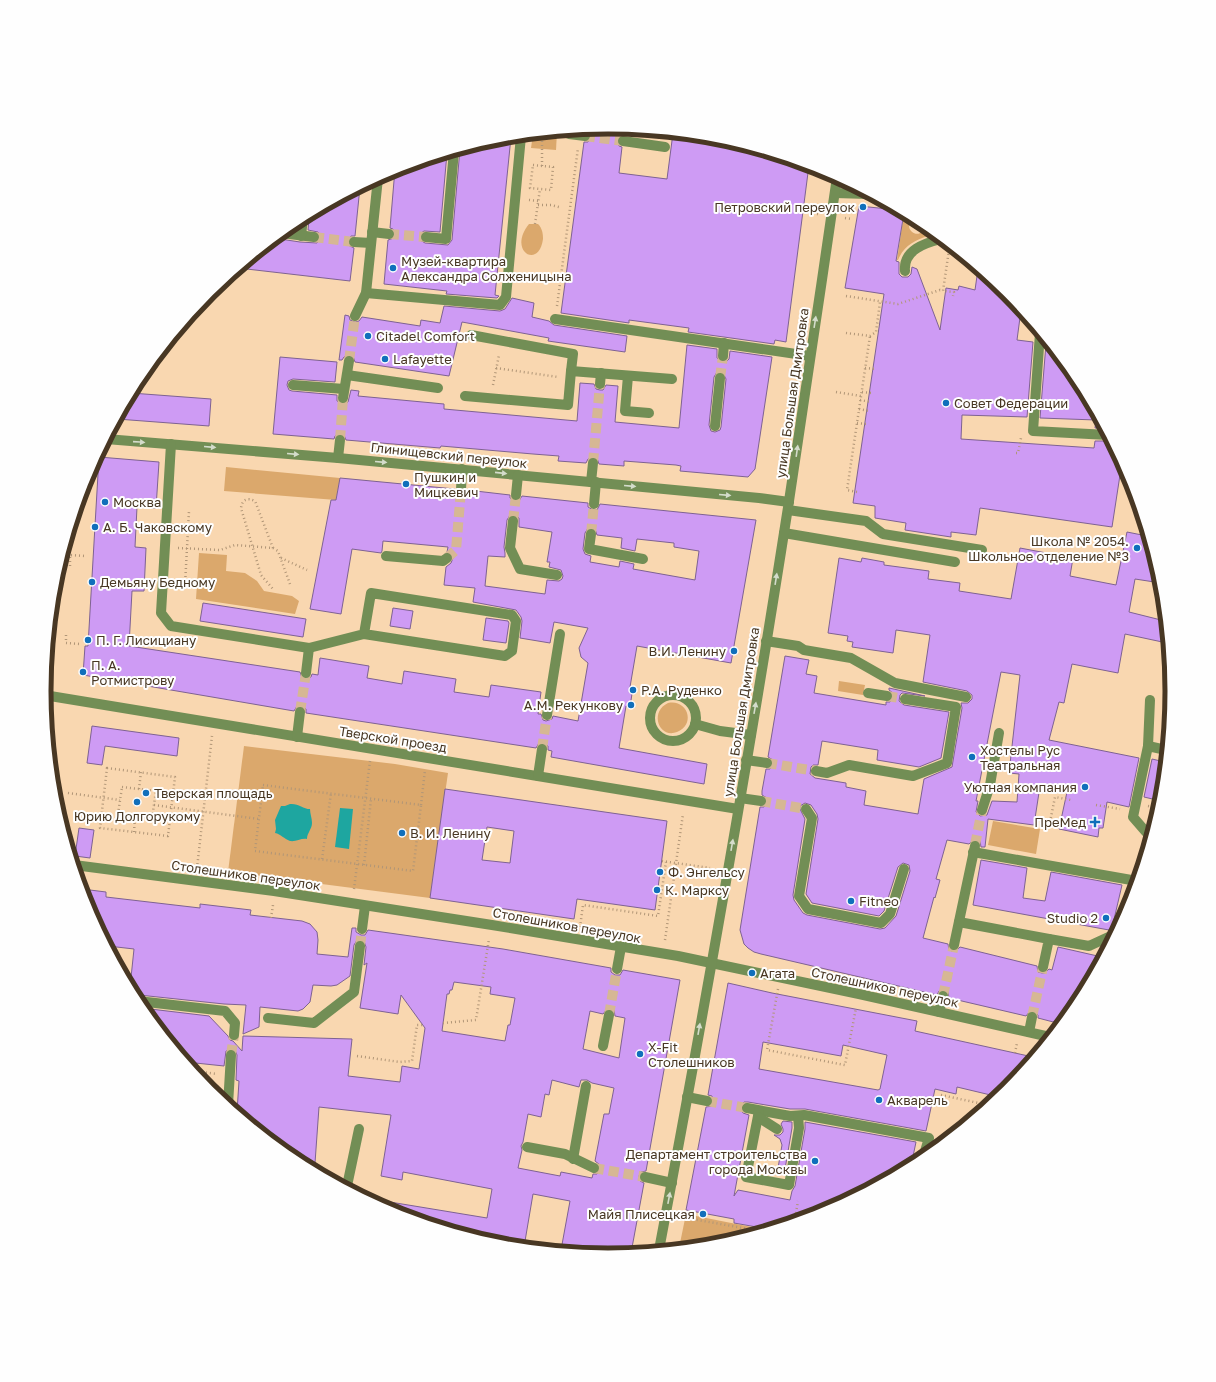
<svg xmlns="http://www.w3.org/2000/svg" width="1216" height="1382" font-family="'Golos Text',sans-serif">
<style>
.green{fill:#dba86c}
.water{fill:#1ea6a0}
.building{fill:#ce9bf4;stroke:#7e6292;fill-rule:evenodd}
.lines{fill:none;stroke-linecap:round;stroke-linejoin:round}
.minor-tunnel{stroke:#d6b794;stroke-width:10;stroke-dasharray:10 5;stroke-linecap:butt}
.path{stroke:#b19677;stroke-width:2.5;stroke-dasharray:1 3;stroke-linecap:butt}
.minor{stroke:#728e55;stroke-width:10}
.oneway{fill:#d4dccb}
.poi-dot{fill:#106fbb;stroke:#fefefe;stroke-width:1.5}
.labels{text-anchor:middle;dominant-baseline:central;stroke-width:4;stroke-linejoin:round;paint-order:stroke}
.poi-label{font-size:13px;fill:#483723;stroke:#fefefe;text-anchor:start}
.street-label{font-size:13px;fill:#483723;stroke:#fefefe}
.rim{fill:none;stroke:#483723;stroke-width:5}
</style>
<rect width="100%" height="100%" fill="#f9d7b0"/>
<g class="green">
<path d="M557,132L556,150L531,148L533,134Z"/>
<path d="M904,213L914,218C899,228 922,244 925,225L938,235L929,238L928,236C914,240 903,247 898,260H897Z"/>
<path d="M529,224H538C542,228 543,233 543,239C539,270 507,251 529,224Z"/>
<path d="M226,467L340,478L336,500L224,491Z"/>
<path d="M199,553L227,555L226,571L245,573L257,581L264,591L292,596L299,601L295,614L196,599Z"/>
<path d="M839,681L865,685L863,695L838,691Z"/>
<path d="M668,703C688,699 696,725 677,732C659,739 649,712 668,703Z"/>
<path d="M244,746L395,764L448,773L430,898L228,872Z"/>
<path d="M993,821L1040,829L1036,854L988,845Z"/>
<path d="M686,1214L766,1230L718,1244L679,1248Z"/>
</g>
<g class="water">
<path d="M290,804C298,803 303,809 310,809C310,814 312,818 312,823C312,829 307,833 307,839C301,838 296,842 290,841C284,839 281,834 275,833L276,829L275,820L281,806H285Z"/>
<path d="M340,808L353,809L349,849L335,847Z"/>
</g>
<g class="building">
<path d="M608,127L625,129L624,135L618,137L617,140L619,146L622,147L619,173L667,179L673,133L718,138L809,165L786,342L775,340L774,344L688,332L689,328L629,320V323L561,313L584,142H588L591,137V133L586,129Z"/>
<path d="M511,137L495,295L499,296L497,298L446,294L447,291L384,284L388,240L394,238L395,234L393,229L390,228L395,169L447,153L440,232L424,231L421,233L420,237V240L425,243L448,245L452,240L460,149L498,138Z"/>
<path d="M360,187L355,236H351L348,241V245L354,248L350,281L238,268L276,237L280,239L300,242L317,243L320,238V235L318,232L308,230L309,219L308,215Z"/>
<path d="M859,206L898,210L904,213L896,261L899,262V274L902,277H908L911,274L912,267L917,269L940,330L946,288L958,290L959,286L975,290L978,269L1007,292L1021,310L1017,340L1033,342L1027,417L962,415L961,439L1094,448L1095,441H1111L1122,462L1112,527L980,508L976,535L951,532V537L905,530L906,523L875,518V506L853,503L884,294L845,288Z"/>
<path d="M512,298L534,303L532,317L549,321L554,325L627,336L625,352L548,341L549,338L462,322L449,376L355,362L353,356L350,355L344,357L342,360H339L345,315L349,316L350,320L355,322L359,321L362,317L420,326L421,320L440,323L444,306L500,311L505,309Z"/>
<path d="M1046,344L1050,345L1077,378L1104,428H1095L1096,420L1040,418Z"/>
<path d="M687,345L717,349V358L722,362H726L729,359L730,351L772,357L755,469L748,477L680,471L681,466L676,465L624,461V466L599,464L597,458L593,457L588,459L586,463L558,461L559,456L533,454L441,446L440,448L346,440L344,435L340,434L335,436L334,439L273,434L280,357L337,362L335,382L293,379L288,381L287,385L289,390L292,391L337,395V401L342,404H345L348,402L351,390L359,391L358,396L444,404V409L577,421L580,383L594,384L596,389L600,390H603L606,385L618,386L615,422L679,428ZM717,372L723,373L726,379L721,427L720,430L715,432L711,431L709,425L714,377Z"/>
<path d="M131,393L211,399L209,426L117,419Z"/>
<path d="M99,457L159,462L156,508L137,507L135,547L146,548L144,591H132L129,646L300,672L302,678L306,679L311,677L312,674L318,675L320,658L369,666L367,678L402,684L404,671L456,679L454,692L489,697L491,685L541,692L538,714H541L543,720L546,721L552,719L553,716L578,721L588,663L581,657L579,648L588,628L554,622L550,643L520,638L522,621L521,617L516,610L473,602L475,588L444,585L446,567L451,563L453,558L452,554L447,552L448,547L383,541L382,551L381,553L352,549L341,614L310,609L331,500H336L340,478L455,489V493L460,496H464L467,490L510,495V498L515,501H519L522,496L588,503V507L593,510H597L600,504L756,520L731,663L637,646L630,687H633L630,707L626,706L619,748L707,764L704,784L551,757L552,751L548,750V746L543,743H539L536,748L306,713V709L301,706H297L294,711L83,675L85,646H88ZM510,515H514L519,518V527L552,532L547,562H550L549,567L561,570L563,576L562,579L559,581L547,580L545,594L485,586L488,556L505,557V553L504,547L507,520ZM588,528L595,529L597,535L622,538L621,548L635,551L637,539L674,543V547L699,551L695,580L633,569L634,564L620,561L619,567L590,562L591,556L585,554L583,549L585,533Z"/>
<path d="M1127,532L1147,536L1161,583L1135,579L1129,612L1165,621L1167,643L1125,634L1118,673L1072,664L1064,703L1059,702L1049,740L1139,758L1129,807L1107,802L1103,828H1099L1098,837L1059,829L1067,792L1040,786L1034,825L988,819L985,847H981L980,841L976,840H973L969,844L947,840L936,879L940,880L935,898L934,897L923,938L948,944L949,950L952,951H956L960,947L1037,966L1038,972L1042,973H1045L1049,969L1052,970L1058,947L1102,957L1077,1005L1061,1024L1038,1018V1015L1034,1011H1030L1026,1016L949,998L948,992L944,990L939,991L937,995L761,954L754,952L748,948L744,944L740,930L760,807H764L767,802V798L762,795V791L766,769H770L773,764V760L768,757L785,656L809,660L806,674L817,676L814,693L886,705V702H890L893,697V693L889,690V688L925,696L902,693L900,695L899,701L904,705L949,712L941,758L919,767L877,760L878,750L822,741L818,765H813L811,767L810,774L815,778L846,783V787L866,791L864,805L918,814L924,779L952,767L962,708L961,703H968L972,699V695L967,691L923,682L930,635L896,630L893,653L852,647L853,642L847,641L848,636L828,633L839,558L861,562L862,558L884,562V565L929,571L928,579L960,583L959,591L1011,599L1020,548L1073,558L1070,576L1116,585ZM1001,672L1020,675L1009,773L1019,774L1017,802L992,801L987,815L980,816L976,812L978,801H976ZM805,803L811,805L817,814L818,819L806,894L812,903L879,916L884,911L898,867L903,863L909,865L910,871L896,916L885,928L880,929L807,915L803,913L794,900L793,895L805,819L800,809V806Z"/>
<path d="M203,603L306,619L303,637L200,621Z"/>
<path d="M393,608L413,611L410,629L390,626Z"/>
<path d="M486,618L508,621L509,623L506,643L483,640Z"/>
<path d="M92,726L179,738L177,756L105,746L102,765L87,763Z"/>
<path d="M1152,759L1165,762L1161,801L1144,797Z"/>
<path d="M445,789L667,821L655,910L577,899L574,919L430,898ZM487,827L514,831L510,863L482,860Z"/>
<path d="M79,828L94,830L90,858L75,856Z"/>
<path d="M981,860L1027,868L1023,898L1045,901L1051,872L1122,885L1112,928L1109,930L973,905Z"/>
<path d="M82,889L106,892V897L200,908V904L251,910L250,915L302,921L310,924L317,932L318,940L317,954L348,957L352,928H356V932L361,935H365L368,930L503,949L611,968V972L615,975H620L623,970L680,980L646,1171L641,1172L639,1176L640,1181L644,1183L631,1253L608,1255L561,1250L570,1201L533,1194L524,1247L498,1244L392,1212L389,1210L390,1202L487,1218L492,1189L403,1172L402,1180L381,1176L391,1115L319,1107L315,1163L298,1162L237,1112L239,1081L236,1080L237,1055L235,1050L231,1049L226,1051L224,1066L186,1062L142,1008L209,1016L228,1036L230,1040L233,1041L242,1051L243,1036L352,1039L348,1076L400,1082L402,1066L419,1069L425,1028L401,995L398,1014L360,1008L367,963L364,965L366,947L364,941L357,940L354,945L350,976L337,985L331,986L313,985L310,1002L303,1009L298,1011L260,1007L259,1027L243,1034L246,1005L224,1004L139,995L134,996L130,987L134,949L108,946L87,907ZM454,982L491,987L490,994L515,998L510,1025H508L505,1041L442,1031L447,994H449L450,990H452ZM607,1009L614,1010L615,1016L625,1018L619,1058L583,1049L590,1011L603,1014ZM552,1080L579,1087L581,1080H587L592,1083L614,1088L609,1114H604L595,1161L600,1165V1170L597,1174H593L592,1178L561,1172L560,1176L518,1168L522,1150L521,1146L523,1142L528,1114L541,1117L545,1094L549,1095Z"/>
<path d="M728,983L772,993L917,1021L915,1031L1033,1057L1007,1090L999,1097L957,1087L956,1094L935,1089L926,1131L805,1109H790L748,1102H744L742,1104L741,1110L743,1113L749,1115L734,1196L738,1190L790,1200L792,1191L795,1186L805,1129V1122L916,1142L911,1166L824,1212L768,1229L734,1223V1219L686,1210L706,1107L712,1106L713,1102L712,1096L708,1095ZM763,1042L841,1056L843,1045L887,1055L880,1089L878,1090L759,1069Z"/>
<path d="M783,1121L792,1122V1128L785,1169L778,1168L782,1145L780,1139L774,1135H780L783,1132V1129L781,1124Z"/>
</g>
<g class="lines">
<g class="minor-tunnel">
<path d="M585,136L623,141"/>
<path d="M389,234L426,237"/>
<path d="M314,237L354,242"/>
<path d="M349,361L355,316"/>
<path d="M720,378L723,356"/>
<path d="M340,440L343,398"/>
<path d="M593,463L600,384"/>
<path d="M513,521L516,495"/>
<path d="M591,534L594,504"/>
<path d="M447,558L456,550L461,490"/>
<path d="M887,696L905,699"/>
<path d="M300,712L306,673"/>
<path d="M542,749L547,715"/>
<path d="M767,763L816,771"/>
<path d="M761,801L806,809"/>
<path d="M975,845L982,810"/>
<path d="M360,946L362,929"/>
<path d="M943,996L954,945"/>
<path d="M609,1015L617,969"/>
<path d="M1032,1017L1043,967"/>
<path d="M231,1055L234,1035"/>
<path d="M707,1101L747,1108"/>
<path d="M594,1168L645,1177"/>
</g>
<g class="path">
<path d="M542,133V166"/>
<path d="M533,165L553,167L551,190L530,188Z"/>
<path d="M529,200L539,201"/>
<path d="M538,205H551L559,207"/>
<path d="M809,213L818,214"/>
<path d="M845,218L852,219"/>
<path d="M535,224L540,189"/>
<path d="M949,250L943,291L954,292L953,296"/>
<path d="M846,296L898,304L940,290L943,291"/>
<path d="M557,306L578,148"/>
<path d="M846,333L870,336L876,332L880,302"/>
<path d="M496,368L558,377"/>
<path d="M865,368L876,369"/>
<path d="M493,385L499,355"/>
<path d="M836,392L861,396"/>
<path d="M862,392L872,393"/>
<path d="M860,400L871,402"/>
<path d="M859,409L869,411"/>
<path d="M857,423L867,424"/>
<path d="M1016,453H1018L1021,438"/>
<path d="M857,492L847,490L870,336"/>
<path d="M178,548L220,550L235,545L273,548L278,551L290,584"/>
<path d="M273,548L255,501C247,497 242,500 241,508L261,575L273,589"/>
<path d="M281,558L307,570"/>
<path d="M70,566V555L85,556"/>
<path d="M185,585L189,511"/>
<path d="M66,635V643L80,644"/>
<path d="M107,768L175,777L168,836L100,828Z"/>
<path d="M263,785L421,805L413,871L255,851Z"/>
<path d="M122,787L156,791L152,818L118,814Z"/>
<path d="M139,789L141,772"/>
<path d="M68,793L120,800"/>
<path d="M154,805L259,819"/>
<path d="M421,805L425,770"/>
<path d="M1096,805L1120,809"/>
<path d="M1148,806L1159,808"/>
<path d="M1050,822L1055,797L1071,800"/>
<path d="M134,832L135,816"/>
<path d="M322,859L331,793"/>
<path d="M662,861L710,868"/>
<path d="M364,865L371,799"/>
<path d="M197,868L212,736"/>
<path d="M354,889L370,761"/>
<path d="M271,918L273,905"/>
<path d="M580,927L583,905L658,916L666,862"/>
<path d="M665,940L683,814"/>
<path d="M778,989L767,1050L845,1065L856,1008"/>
<path d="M443,1023L476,1020L489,939"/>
<path d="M1015,1053L1017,1043"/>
<path d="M357,1056L400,1062L412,1061L417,1025H423"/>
<path d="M194,1071L217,1074"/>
<path d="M941,1095L988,1105"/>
<path d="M796,1213L798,1201"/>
<path d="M681,1217L760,1231"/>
<path d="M739,1238L741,1228"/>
<path d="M713,1245L721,1240L734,1239"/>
</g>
<g class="minor">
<path d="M568,131L569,134L585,136"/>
<path d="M623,141L665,147"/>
<path d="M835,193L868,194"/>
<path d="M372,232L389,234"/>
<path d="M281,233L314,237"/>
<path d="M301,236L303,218"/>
<path d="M426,237L446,239L454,151"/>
<path d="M354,242L371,243"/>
<path d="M905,271C903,250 925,243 941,239"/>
<path d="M366,293L500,305L506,297L521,136"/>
<path d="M355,316L366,293L378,178"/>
<path d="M555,319L810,356"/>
<path d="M1040,333L1033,431L1108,435"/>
<path d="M471,335L573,354L571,371"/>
<path d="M723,356L724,343"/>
<path d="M347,375L438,388"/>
<path d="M628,376L625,411L649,413"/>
<path d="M600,384L601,373"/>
<path d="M293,385L344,389"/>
<path d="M465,396L568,405L571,371L672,379"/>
<path d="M343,398L349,361"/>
<path d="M715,426L720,378"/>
<path d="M106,439L338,458L759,498L789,502"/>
<path d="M171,444L161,613L171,626L309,648L306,673"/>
<path d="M338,458L340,440"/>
<path d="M591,482L593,463"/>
<path d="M461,490L462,469"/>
<path d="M516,495L518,475"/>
<path d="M594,504L596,482"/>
<path d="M788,510L866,521L883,534L982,550"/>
<path d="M513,521L510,548L520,569L557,575"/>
<path d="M784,533L955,562"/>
<path d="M591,534L589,549L643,559"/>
<path d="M386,556L443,561L447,558"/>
<path d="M766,641L798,646L804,650L851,658L895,683L966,697"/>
<path d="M309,648L364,634L505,656L512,651L516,621L512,615L371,593L364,634"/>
<path d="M868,693L887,696"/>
<circle cx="673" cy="718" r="23"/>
<path d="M44,695L738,809"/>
<path d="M547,715L560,634"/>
<path d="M695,724L720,731L751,735"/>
<path d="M297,737L300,712"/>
<path d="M1148,746L1150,700"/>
<path d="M746,760L767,763"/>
<path d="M816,771L827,773L849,765L913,776L947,763L956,707L905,699"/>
<path d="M538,776L542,749"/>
<path d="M740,798L761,801"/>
<path d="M806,809L812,818L799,896L808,909L881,923L890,914L904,869"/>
<path d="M982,810L990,785L999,733"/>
<path d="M1151,833L1146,832L1133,817L1148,746L1166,750"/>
<path d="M973,852L1137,881"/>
<path d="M74,865L274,891L492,925L678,956L859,994L1050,1037"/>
<path d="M1134,889L1144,858"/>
<path d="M959,922L1049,939L1043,967"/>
<path d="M362,929L365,906"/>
<path d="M1049,939L1089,946L1115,934"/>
<path d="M954,945L975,846"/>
<path d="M617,969L621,947"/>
<path d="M138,1001L225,1011L235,1023L234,1035"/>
<path d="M939,1012L943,996"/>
<path d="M268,1018L314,1023L354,992L360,946"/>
<path d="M1029,1032L1032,1017"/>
<path d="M603,1046L609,1015"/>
<path d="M687,1097L707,1101"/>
<path d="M228,1105L231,1055"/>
<path d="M747,1108L790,1116L804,1115L929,1138L923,1158"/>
<path d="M759,1111L746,1177L789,1185L799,1128L798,1116"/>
<path d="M758,1117L777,1129"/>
<path d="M527,1147L565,1154L594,1168"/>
<path d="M573,1159L586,1086"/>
<path d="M645,1177L672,1183"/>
<path d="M341,1185L347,1186L359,1129"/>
<path d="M659,1250C706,1001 750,752 789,501C806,393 821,285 837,177"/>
</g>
</g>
<defs><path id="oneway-solid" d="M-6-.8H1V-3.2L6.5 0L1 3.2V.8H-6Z"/></defs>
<g class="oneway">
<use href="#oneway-solid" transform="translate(815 322) rotate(-81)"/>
<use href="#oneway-solid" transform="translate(139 442) rotate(4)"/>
<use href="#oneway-solid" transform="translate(210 447) rotate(5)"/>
<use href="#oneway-solid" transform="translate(797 451) rotate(-82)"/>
<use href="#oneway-solid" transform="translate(293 454) rotate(5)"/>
<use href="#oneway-solid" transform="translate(381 462) rotate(5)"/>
<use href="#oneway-solid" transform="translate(501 473) rotate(6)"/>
<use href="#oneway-solid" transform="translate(630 486) rotate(5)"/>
<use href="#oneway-solid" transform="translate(725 495) rotate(5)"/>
<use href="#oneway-solid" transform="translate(776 579) rotate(-81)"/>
<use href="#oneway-solid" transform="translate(755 708) rotate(-80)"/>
<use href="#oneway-solid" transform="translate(732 845) rotate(-80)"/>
<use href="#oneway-solid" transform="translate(699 1029) rotate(-80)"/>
<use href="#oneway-solid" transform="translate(669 1198) rotate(-79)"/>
</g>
<g class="poi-dot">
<circle cx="863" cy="207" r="4"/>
<circle cx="393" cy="268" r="4"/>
<circle cx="368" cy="336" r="4"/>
<circle cx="385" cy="359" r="4"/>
<circle cx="946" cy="403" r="4"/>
<circle cx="406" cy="484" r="4"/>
<circle cx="105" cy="502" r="4"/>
<circle cx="95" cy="527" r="4"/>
<circle cx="1137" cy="548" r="4"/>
<circle cx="92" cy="582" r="4"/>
<circle cx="88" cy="640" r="4"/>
<circle cx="734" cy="651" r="4"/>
<circle cx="83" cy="672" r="4"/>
<circle cx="633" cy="690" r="4"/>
<circle cx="631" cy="705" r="4"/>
<circle cx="972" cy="757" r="4"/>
<circle cx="1085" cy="787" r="4"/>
<circle cx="146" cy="793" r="4"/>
<circle cx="137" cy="802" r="4"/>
<path d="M1093 816h4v4h4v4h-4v4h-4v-4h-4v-4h4z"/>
<circle cx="402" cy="833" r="4"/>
<circle cx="660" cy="872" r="4"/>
<circle cx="657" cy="890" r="4"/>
<circle cx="851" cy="901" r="4"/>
<circle cx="1106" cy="918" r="4"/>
<circle cx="752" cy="973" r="4"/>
<circle cx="640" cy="1054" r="4"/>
<circle cx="879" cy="1100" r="4"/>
<circle cx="815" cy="1161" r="4"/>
<circle cx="703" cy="1214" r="4"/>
</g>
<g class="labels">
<g class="poi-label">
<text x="855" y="207" text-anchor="end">Петровский переулок</text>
<text x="401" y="261">Музей-квартира<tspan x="401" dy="15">Александра Солженицына</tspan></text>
<text x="376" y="336">Citadel Comfort</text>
<text x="393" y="359">Lafayette</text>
<text x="954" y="403">Совет Федерации</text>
<text x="414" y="477">Пушкин и<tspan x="414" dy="15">Мицкевич</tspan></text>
<text x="113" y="502">Москва</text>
<text x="103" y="527">А. Б. Чаковскому</text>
<text x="1129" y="541" text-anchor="end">Школа № 2054.<tspan x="1129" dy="15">Школьное отделение №3</tspan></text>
<text x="100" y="582">Демьяну Бедному</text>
<text x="96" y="640">П. Г. Лисициану</text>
<text x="726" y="651" text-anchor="end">В.И. Ленину</text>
<text x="91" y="665">П. А.<tspan x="91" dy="15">Ротмистрову</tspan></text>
<text x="641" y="690">Р.А. Руденко</text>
<text x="623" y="705" text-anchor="end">А.М. Рекункову</text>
<text x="980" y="750">Хостелы Рус<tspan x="980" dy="15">Театральная</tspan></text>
<text x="1077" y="787" text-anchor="end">Уютная компания</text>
<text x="154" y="793">Тверская площадь</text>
<text x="137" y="816" text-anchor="middle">Юрию Долгорукому</text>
<text x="1086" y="822" text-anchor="end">ПреМед</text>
<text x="410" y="833">В. И. Ленину</text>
<text x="668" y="872">Ф. Энгельсу</text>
<text x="665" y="890">К. Марксу</text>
<text x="859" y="901">Fitneo</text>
<text x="1098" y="918" text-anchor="end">Studio 2</text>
<text x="760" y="973">Агата</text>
<text x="648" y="1047">X-Fit<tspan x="648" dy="15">Столешников</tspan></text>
<text x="887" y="1100">Акварель</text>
<text x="807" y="1154" text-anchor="end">Департамент строительства<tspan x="807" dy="15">города Москвы</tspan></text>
<text x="695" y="1214" text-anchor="end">Майя Плисецкая</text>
</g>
<g class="street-label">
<text transform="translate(792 393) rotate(-82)">улица Большая Дмитровка</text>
<text transform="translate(449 455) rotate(6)">Глинищевский переулок</text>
<text transform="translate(741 712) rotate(-81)">улица Большая Дмитровка</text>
<text transform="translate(393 739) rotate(9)">Тверской проезд</text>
<text transform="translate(246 875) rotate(8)">Столешников переулок</text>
<text transform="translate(567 925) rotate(10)">Столешников переулок</text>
<text transform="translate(885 987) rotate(12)">Столешников переулок</text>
</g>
</g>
<path d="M0 0H1216V1382H0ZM51 691a557 557 0 1 1 1114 0a557 557 0 1 1-1114 0Z" fill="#fefefe" fill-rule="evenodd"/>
<path class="rim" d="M51 691a557 557 0 1 1 1114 0a557 557 0 1 1-1114 0Z"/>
</svg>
